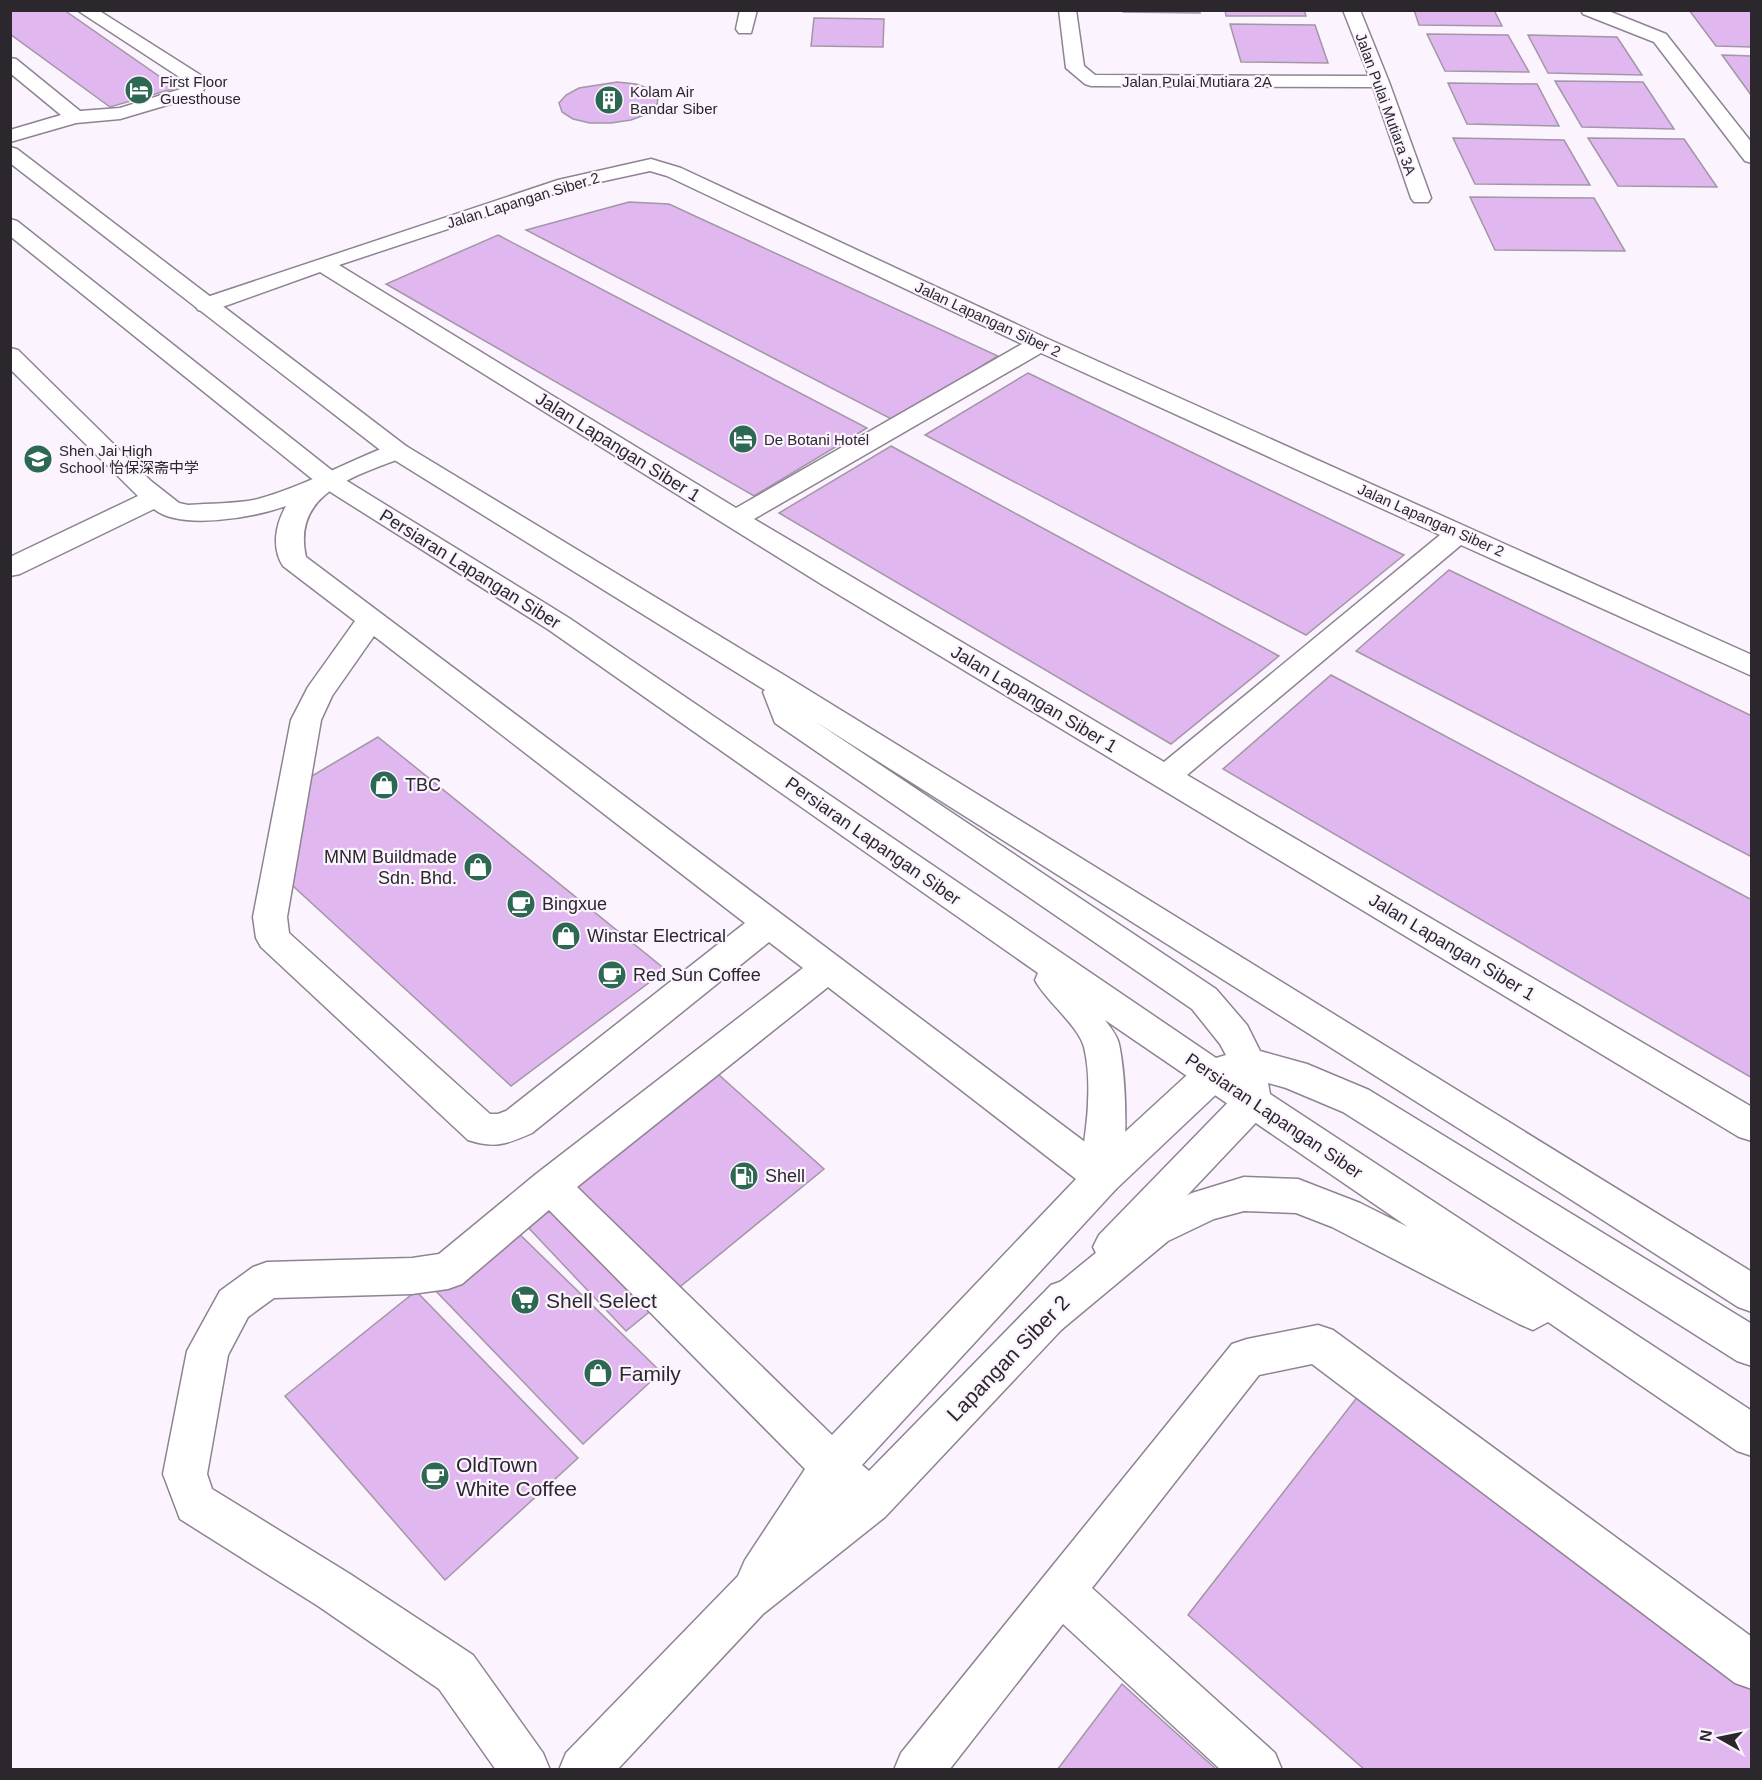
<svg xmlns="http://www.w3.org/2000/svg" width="1762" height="1780" font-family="Helvetica,'Noto Sans SC',sans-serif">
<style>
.building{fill:#e0b7ee;stroke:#a297a6;stroke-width:1.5}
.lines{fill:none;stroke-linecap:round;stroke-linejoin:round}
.minor-casing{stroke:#8e8392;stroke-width:3}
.major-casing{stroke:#8e8392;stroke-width:3}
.minor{fill:#fff;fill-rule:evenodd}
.major{fill:#fff;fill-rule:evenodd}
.labels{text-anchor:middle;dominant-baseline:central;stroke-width:4.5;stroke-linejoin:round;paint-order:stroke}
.far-poi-label{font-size:15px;fill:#2b272d;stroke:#fbf4fe;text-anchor:start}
.far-street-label{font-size:15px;fill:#2b272d;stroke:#fbf4fe}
.street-label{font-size:18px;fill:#2b272d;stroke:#fbf4fe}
.poi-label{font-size:18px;fill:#2b272d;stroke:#fbf4fe;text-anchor:start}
.near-poi-label{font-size:21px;fill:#2b272d;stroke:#fbf4fe;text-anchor:start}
.near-street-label{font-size:21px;fill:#2b272d;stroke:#fbf4fe}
</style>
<rect width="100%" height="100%" fill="#fbf4fe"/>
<g class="building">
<path d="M10,10H64L176,88L110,107L10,34Z"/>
<path d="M1123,10H1199L1200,13L1123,12Z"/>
<path d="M1225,10H1304L1306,16H1226Z"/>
<path d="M1414,10H1494L1502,26L1419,25Z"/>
<path d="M1689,10L1752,11V47L1716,46Z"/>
<path d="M814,18L884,19L883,47L811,46Z"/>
<path d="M1230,24L1315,25L1328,63L1241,62Z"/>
<path d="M1427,34L1508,35L1529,72L1445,71Z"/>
<path d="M1528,35L1617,37L1642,75L1548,73Z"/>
<path d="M1722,55L1752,56V95H1751Z"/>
<path d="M1555,81L1643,82L1674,129L1582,127Z"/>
<path d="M617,82L636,84L650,89L658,97L657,106L647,114L631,120L611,123H590L573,119L562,112L559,103L566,95L579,88Z"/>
<path d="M1448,83L1537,84L1559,126L1467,124Z"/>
<path d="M1453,138L1564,140L1590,185L1475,184Z"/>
<path d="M1588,138L1684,139L1717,187L1618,186Z"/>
<path d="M1470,197L1594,198L1625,251L1495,250Z"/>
<path d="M629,202L669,204L998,356L895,421L526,230Z"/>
<path d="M498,235L867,428L754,496L386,284Z"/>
<path d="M1028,373L1404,555L1306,635L925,435Z"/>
<path d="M891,446L1279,656L1171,744L779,513Z"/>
<path d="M1449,570L1752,716V857L1356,651Z"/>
<path d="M1331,675L1752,900V1078L1223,769Z"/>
<path d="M378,737L666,970L511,1086L281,875L305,780Z"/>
<path d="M700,1058L824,1169L626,1331L505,1203Z"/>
<path d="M510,1225L661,1372L583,1444L433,1288Z"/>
<path d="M416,1291L578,1458L445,1580L285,1396Z"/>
<path d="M1362,1391L1752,1685V1770H1365L1188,1615Z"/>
<path d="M1122,1684L1217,1770H1057Z"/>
</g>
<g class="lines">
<g class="minor-casing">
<g id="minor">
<path d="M77,10H98L202,76L206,85L201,95L120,119L76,123L10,142V130L61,115L10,73V58L16,59L80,111L120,108L187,87V82Z"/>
<path d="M740,10H757L751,33H739L736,29Z"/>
<path d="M1059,10H1076L1084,66L1095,75L1369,76L1343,10H1360L1389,82L1431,198L1428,202H1414L1411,198L1373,87L1091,86L1085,84L1066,68Z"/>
<path d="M1581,10H1606L1666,34L1752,143V163L1745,161L1654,42L1583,14Z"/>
<path d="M651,159L681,168L1048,339L1752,655V676L1461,545L1187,775L1752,1107V1141L1739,1137L821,584L320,272L214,310L206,312L198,310L195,305L198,300L558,180ZM650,171L667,176L1022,344L736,508L339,265L572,188ZM1041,353L1440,535L1164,762L754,519Z"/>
<path d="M10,348L18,350L151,481L179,503L188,505C210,503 236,504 258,499C302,487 345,463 388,446L397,443L406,446L410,451L406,456C358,476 291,491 306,557L1101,1154L1199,1064L1212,1060L1225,1064L1230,1075L1225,1086L1116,1189L862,1465L869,1471L1051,1285L1065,1280L1079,1285L1085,1298L1079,1311L885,1517L763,1614L617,1770H559L566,1753L738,1576L745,1560L805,1469L549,1210L462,1284L448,1289L412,1294L274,1298L248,1317L228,1355L207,1474L212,1489L350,1574L473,1655L543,1753L550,1770H496L439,1689L318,1606L180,1519L163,1474L187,1351L220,1291L253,1267L267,1262L412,1258L439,1254L536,1174L803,968L769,942L532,1133C507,1144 495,1149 468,1140L261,947L256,938L253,917L291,720L308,687L355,621L283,566C271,547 276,524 286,506C255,517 181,531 154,509L20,574L10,576V557L138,496L10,369ZM374,636L745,923L506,1111L498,1114H490L289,933L287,917L321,720L332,696ZM828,987L1076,1179L832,1435L577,1187Z"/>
<path d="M1253,1086L1266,1090L1271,1101L1266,1112L1127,1259L1113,1265L1099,1259L1093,1247L1099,1235L1240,1090Z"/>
<path d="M1318,1325L1333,1330L1752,1637V1689L1735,1683L1312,1364L1259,1375L1092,1588L1275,1753L1282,1770H1221L1063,1624L949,1770H894L901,1753L1232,1344L1247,1339Z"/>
</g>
</g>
<g class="major-casing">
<path id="major" d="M10,147L17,149L406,446L784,675L1752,1272V1312L1738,1307L1567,1197L816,722L1216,989L1247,1025L1260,1051L1307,1064L1369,1090L1752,1324V1366L1737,1361L1343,1112L1286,1088L1268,1083L1270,1094L1752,1411V1456L1737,1451L1548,1322L1533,1330L1519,1324L1332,1227L1296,1213L1244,1211L1214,1219L1168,1241L1061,1330L1047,1336L1033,1330L1027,1317L1033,1304L1140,1217L1192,1193L1244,1177L1298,1179L1360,1203L1408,1227L1105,1020C1110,1027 1117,1035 1119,1044C1126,1077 1130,1159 1116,1189L1102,1193L1088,1189C1077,1164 1088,1129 1088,1102C1089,1085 1088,1063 1084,1047C1078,1025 1045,1000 1035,980L1038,973L549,630L321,486L10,236V219L17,221L339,476L569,618L1216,1058L1226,1055L1220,1044L1192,1009L775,723L763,692L765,690L388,456L10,163Z"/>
</g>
<use href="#minor" class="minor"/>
<use href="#major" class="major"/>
</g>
<defs>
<g id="hotel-disc" transform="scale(1.5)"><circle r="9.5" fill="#2c6852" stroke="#fbf4fe"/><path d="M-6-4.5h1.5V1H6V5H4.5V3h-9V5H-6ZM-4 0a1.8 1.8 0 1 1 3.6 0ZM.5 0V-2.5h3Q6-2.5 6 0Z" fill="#fff"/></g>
<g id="building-disc" transform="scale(1.5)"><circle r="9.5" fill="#2c6852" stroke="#fbf4fe"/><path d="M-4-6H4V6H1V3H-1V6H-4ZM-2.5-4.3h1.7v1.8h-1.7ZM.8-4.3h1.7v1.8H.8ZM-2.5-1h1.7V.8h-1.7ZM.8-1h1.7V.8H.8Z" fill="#fff"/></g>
<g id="school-disc" transform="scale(1.5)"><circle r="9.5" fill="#2c6852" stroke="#fbf4fe"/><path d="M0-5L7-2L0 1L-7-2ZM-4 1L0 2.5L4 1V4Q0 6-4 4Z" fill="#fff"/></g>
<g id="shop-disc" transform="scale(1.5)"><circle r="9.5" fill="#2c6852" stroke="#fbf4fe"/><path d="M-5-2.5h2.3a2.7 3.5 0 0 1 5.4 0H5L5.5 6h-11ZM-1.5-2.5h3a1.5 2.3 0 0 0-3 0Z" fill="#fff"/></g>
<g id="cafe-disc" transform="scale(1.5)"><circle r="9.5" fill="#2c6852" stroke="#fbf4fe"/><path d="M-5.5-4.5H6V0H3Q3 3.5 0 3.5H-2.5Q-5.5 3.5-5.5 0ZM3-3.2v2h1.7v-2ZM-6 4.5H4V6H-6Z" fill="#fff"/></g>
<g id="fuel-disc" transform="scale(1.5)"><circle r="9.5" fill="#2c6852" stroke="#fbf4fe"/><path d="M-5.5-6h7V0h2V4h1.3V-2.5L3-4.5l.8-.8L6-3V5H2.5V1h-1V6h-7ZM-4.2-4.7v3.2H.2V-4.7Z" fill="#fff"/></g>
<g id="supermarket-disc" transform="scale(1.5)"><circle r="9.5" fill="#2c6852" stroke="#fbf4fe"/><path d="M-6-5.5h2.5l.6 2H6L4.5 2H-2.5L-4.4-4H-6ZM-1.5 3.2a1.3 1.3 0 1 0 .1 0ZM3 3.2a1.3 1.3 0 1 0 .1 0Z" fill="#fff"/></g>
</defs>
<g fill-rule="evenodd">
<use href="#hotel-disc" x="139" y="90"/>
<use href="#building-disc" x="609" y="100"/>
<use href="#hotel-disc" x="743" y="439"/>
<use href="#school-disc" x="38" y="459"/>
<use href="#shop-disc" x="384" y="785"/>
<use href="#shop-disc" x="478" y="867"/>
<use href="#cafe-disc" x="521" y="904"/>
<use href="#shop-disc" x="566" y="936"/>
<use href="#cafe-disc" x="612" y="975"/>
<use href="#fuel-disc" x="744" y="1176"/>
<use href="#supermarket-disc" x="525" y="1300"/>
<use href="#shop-disc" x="598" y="1373"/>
<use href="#cafe-disc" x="435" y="1476"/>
</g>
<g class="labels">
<g class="far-poi-label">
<text x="160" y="81">First Floor<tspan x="160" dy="17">Guesthouse</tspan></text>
<text x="630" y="91">Kolam Air<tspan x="630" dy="17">Bandar Siber</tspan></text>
<text x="764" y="439">De Botani Hotel</text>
<text x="59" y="450">Shen Jai High<tspan x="59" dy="17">School 怡保深斋中学</tspan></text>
</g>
<g class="far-street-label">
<text x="1197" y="81">Jalan Pulai Mutiara 2A</text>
<text transform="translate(1386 104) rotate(70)">Jalan Pulai Mutiara 3A</text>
<text transform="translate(523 200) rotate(-17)">Jalan Lapangan Siber 2</text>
<text transform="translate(988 319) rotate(25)">Jalan Lapangan Siber 2</text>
<text transform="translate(1431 520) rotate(24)">Jalan Lapangan Siber 2</text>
</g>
<g class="street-label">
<text transform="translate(618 447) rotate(32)">Jalan Lapangan Siber 1</text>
<text transform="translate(470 569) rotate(32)">Persiaran Lapangan Siber</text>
<text transform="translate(1034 699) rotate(31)">Jalan Lapangan Siber 1</text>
<text transform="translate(873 841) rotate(35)">Persiaran Lapangan Siber</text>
<text transform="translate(1452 947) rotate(31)">Jalan Lapangan Siber 1</text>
<text transform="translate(1274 1116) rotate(34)">Persiaran Lapangan Siber</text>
</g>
<g class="poi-label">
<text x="405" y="785">TBC</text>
<text x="457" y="857" text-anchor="end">MNM Buildmade<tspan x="457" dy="21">Sdn. Bhd.</tspan></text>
<text x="542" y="904">Bingxue</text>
<text x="587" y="936">Winstar Electrical</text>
<text x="633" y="975">Red Sun Coffee</text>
<text x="765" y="1176">Shell</text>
</g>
<g class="near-poi-label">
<text x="546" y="1300">Shell Select</text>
<text x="619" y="1373">Family</text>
<text x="456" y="1464">OldTown<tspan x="456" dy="24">White Coffee</tspan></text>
</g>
<g class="near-street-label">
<text transform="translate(1008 1358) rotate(-46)">Lapangan Siber 2</text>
</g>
</g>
<rect width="1762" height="1780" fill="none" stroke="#2b272d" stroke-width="24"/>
<g transform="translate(1720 1738) rotate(279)" stroke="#fbf4fe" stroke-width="4.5" paint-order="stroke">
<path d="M0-4.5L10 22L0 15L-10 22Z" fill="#2b272d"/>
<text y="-9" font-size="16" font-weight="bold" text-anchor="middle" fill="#2b272d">N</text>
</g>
</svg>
